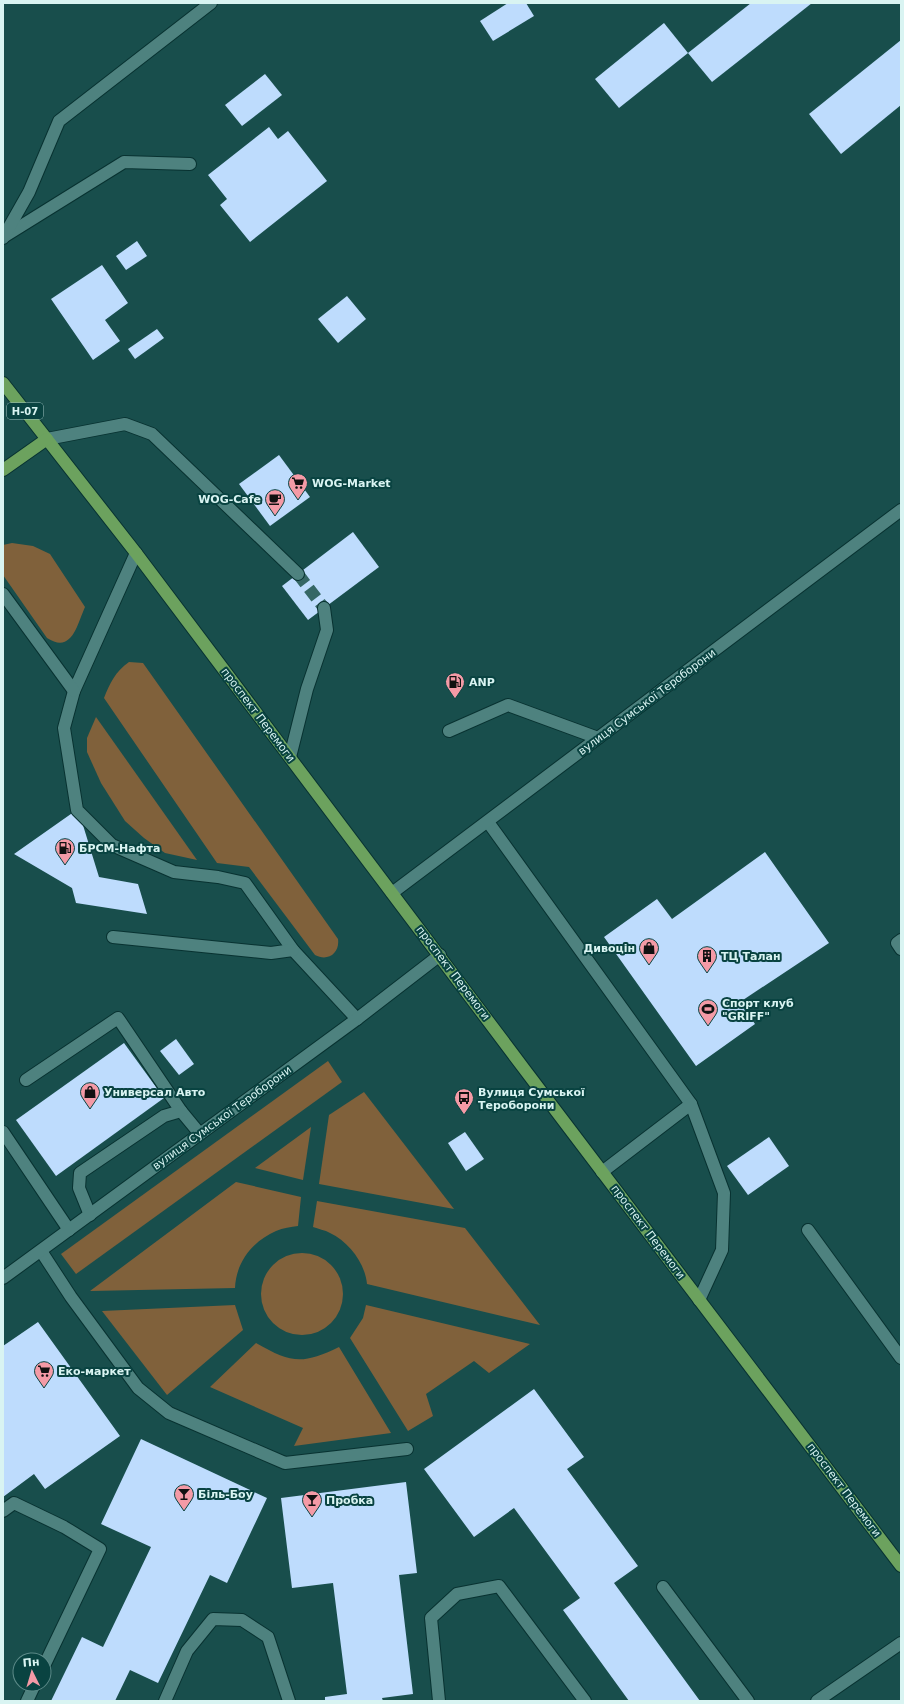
<svg xmlns="http://www.w3.org/2000/svg" width="904" height="1704" font-family="'DejaVu Sans',sans-serif">
<style>
.green{fill:#80613b}
.building{fill:#bedcfd}
.lines{fill:none;stroke-linecap:round;stroke-linejoin:round}
.minor-tunnel{stroke:#356765;stroke-width:12;stroke-dasharray:12 6;stroke-linecap:butt}
.minor-casing{stroke:#083231;stroke-width:14}
.major-casing{stroke:#083231;stroke-width:14}
.minor{stroke:#4e827f;stroke-width:12}
.major{stroke:#6ca25e;stroke-width:12}
.labels{text-anchor:middle;dominant-baseline:central;stroke-width:4;stroke-linejoin:round;paint-order:stroke}
.shield{fill:#094341;stroke:#9bbfbd;stroke-width:1}
.shield-label{font-size:10px;font-weight:bold;fill:#d9f4f2}
.poi-label{font-size:11px;font-weight:bold;fill:#d9f4f2;stroke:#094341;text-anchor:start}
.street-label{font-size:11px;fill:#d9f4f2;stroke:#094341}
</style>
<rect width="100%" height="100%" fill="#184e4c"/>
<g class="green">
<path d="M12,543L33,546L50,554L85,607C77,625 72,654 47,638L3,575V545Z"/>
<path d="M129,662L143,663L338,939C340,953 328,962 315,955L249,867L217,863L104,698C110,683 115,672 129,662Z"/>
<path d="M96,717L197,860L165,853L144,838L125,821L101,783L87,752V738Z"/>
<path d="M328,1061L342,1082L76,1274L61,1254Z"/>
<path d="M364,1092L454,1209L319,1184L329,1115Z"/>
<path d="M311,1127L303,1180L255,1168Z"/>
<path d="M236,1182L301,1197L298,1226C291,1227 283,1228 276,1231C253,1241 236,1262 235,1288L90,1291Z"/>
<path d="M317,1201L465,1228L540,1325L367,1284C365,1263 349,1242 330,1233C325,1230 318,1229 313,1227Z"/>
<circle cx="302" cy="1294" r="41"/>
<path d="M235,1305L243,1330L167,1395L102,1311Z"/>
<path d="M366,1305L530,1344L489,1373L474,1361L426,1394L433,1416L408,1431L350,1338L363,1318Z"/>
<path d="M256,1343C291,1363 302,1365 339,1347L391,1433L294,1446L303,1428L210,1387Z"/>
</g>
<g class="building">
<path d="M508,3H526L534,16L493,41L480,21Z"/>
<path d="M751,3H812L712,82L688,53Z"/>
<path d="M664,23L688,53L619,108L595,79Z"/>
<path d="M901,40V105L841,154L809,114Z"/>
<path d="M265,74L282,95L242,126L225,105Z"/>
<path d="M269,127L278,139L288,131L327,181L250,242L220,205L227,199L208,175Z"/>
<path d="M137,241L147,256L126,270L116,256Z"/>
<path d="M102,265L128,303L105,320L120,341L93,360L51,299Z"/>
<path d="M347,296L366,319L338,343L318,319Z"/>
<path d="M157,329L164,338L135,359L128,349Z"/>
<path d="M279,455L310,497L270,526L239,484Z"/>
<path d="M353,532L379,567L308,620L282,586Z"/>
<path d="M78,809L99,877L138,884L147,914L76,903L72,888L14,854Z"/>
<path d="M765,852L829,943L740,1002L755,1024L696,1066L604,937L657,899L672,919Z"/>
<path d="M176,1039L194,1064L179,1075L160,1051Z"/>
<path d="M124,1043L164,1098L56,1176L16,1120Z"/>
<path d="M465,1132L484,1159L466,1171L448,1143Z"/>
<path d="M769,1137L789,1166L748,1195L727,1166Z"/>
<path d="M38,1322L120,1436L45,1489L34,1474L3,1497V1346Z"/>
<path d="M534,1389L584,1457L567,1469L638,1566L614,1583L700,1701H629L563,1610L580,1598L514,1508L474,1537L424,1469Z"/>
<path d="M141,1439L267,1498L227,1583L210,1575L158,1683L130,1670L115,1701H51L82,1637L103,1647L151,1547L101,1524Z"/>
<path d="M406,1482L417,1573L399,1575L413,1694L382,1698L383,1701H325V1697L347,1694L333,1583L292,1588L281,1498Z"/>
</g>
<g class="lines">
<path class="minor-tunnel" d="M298,574L324,608"/>
<g class="minor-casing">
<g id="minor">
<path d="M5,236L124,162L190,164"/>
<path d="M3,238L29,192L59,121L211,3"/>
<path d="M47,439L125,424L152,434L298,574"/>
<path d="M136,553L74,691L64,728L77,810L112,845L174,872L218,877L245,883L293,950L357,1019"/>
<path d="M3,594L74,691"/>
<path d="M449,731L508,705L598,738"/>
<path d="M290,757L307,689L327,630L324,608"/>
<path d="M488,822L691,1104L724,1193L722,1250L699,1300"/>
<path d="M392,893L901,510"/>
<path d="M113,937L271,953L293,950"/>
<path d="M901,940L897,943L901,949"/>
<path d="M26,1080L118,1018L181,1111L200,1134"/>
<path d="M3,1132L69,1230"/>
<path d="M602,1172L691,1104"/>
<path d="M90,1215L79,1188L80,1173L164,1116L181,1111"/>
<path d="M808,1230L901,1358"/>
<path d="M41,1251L71,1297L138,1388L169,1413L285,1463L407,1449"/>
<path d="M3,1278L357,1019L440,955"/>
<path d="M3,1511L14,1503L64,1527L100,1549L44,1666"/>
<path d="M663,1587L748,1701"/>
<path d="M27,1701L35,1684"/>
<path d="M165,1701L187,1651L213,1619L242,1620L268,1637L289,1701"/>
<path d="M439,1701L431,1618L457,1594L499,1586L585,1701"/>
<path d="M817,1701L901,1643"/>
</g>
</g>
<g class="major-casing">
<g id="major">
<path d="M3,383L136,553L528,1074L901,1566"/>
<path d="M3,470L47,439"/>
</g>
</g>
<use href="#minor" class="minor"/>
<use href="#major" class="major"/>
</g>
<defs>
<g id="supermarket-pin" transform="scale(1)"><path d="M0 17L-7.5 6A9.5 9.5 0 1 1 7.5 6Z" fill="#f49aa6" stroke="#094341"/><path d="M-6-5.5h2.5l.6 2H6L4.5 2H-2.5L-4.4-4H-6ZM-1.5 3.2a1.3 1.3 0 1 0 .1 0ZM3 3.2a1.3 1.3 0 1 0 .1 0Z" fill="#111"/></g>
<g id="cafe-pin" transform="scale(1)"><path d="M0 17L-7.5 6A9.5 9.5 0 1 1 7.5 6Z" fill="#f49aa6" stroke="#094341"/><path d="M-5.5-4.5H6V0H3Q3 3.5 0 3.5H-2.5Q-5.5 3.5-5.5 0ZM3-3.2v2h1.7v-2ZM-6 4.5H4V6H-6Z" fill="#111"/></g>
<g id="fuel-pin" transform="scale(1)"><path d="M0 17L-7.5 6A9.5 9.5 0 1 1 7.5 6Z" fill="#f49aa6" stroke="#094341"/><path d="M-5.5-6h7V0h2V4h1.3V-2.5L3-4.5l.8-.8L6-3V5H2.5V1h-1V6h-7ZM-4.2-4.7v3.2H.2V-4.7Z" fill="#111"/></g>
<g id="shop-pin" transform="scale(1)"><path d="M0 17L-7.5 6A9.5 9.5 0 1 1 7.5 6Z" fill="#f49aa6" stroke="#094341"/><path d="M-5-2.5h2.3a2.7 3.5 0 0 1 5.4 0H5L5.5 6h-11ZM-1.5-2.5h3a1.5 2.3 0 0 0-3 0Z" fill="#111"/></g>
<g id="building-pin" transform="scale(1)"><path d="M0 17L-7.5 6A9.5 9.5 0 1 1 7.5 6Z" fill="#f49aa6" stroke="#094341"/><path d="M-4-6H4V6H1V3H-1V6H-4ZM-2.5-4.3h1.7v1.8h-1.7ZM.8-4.3h1.7v1.8H.8ZM-2.5-1h1.7V.8h-1.7ZM.8-1h1.7V.8H.8Z" fill="#111"/></g>
<g id="stadium-pin" transform="scale(1)"><path d="M0 17L-7.5 6A9.5 9.5 0 1 1 7.5 6Z" fill="#f49aa6" stroke="#094341"/><path d="M0-5a6.5 5 0 1 0 0 10a6.5 5 0 1 0 0-10ZM-3.5-1.8h7v3.6h-7Z" fill="#111"/></g>
<g id="bus-pin" transform="scale(1)"><path d="M0 17L-7.5 6A9.5 9.5 0 1 1 7.5 6Z" fill="#f49aa6" stroke="#094341"/><path d="M-5-6H5V4H4V6H2V4H-2V6H-4V4H-5ZM-3.5-4V0h7V-4ZM-3.5 1.2v1.5H-2V1.2ZM2 1.2v1.5H3.5V1.2Z" fill="#111"/></g>
<g id="bar-pin" transform="scale(1)"><path d="M0 17L-7.5 6A9.5 9.5 0 1 1 7.5 6Z" fill="#f49aa6" stroke="#094341"/><path d="M-6-5H6L.8 .8V4.5H3.5V6h-7V4.5H-.8V.8Z" fill="#111"/></g>
</defs>
<g fill-rule="evenodd">
<use href="#supermarket-pin" x="298" y="483"/>
<use href="#cafe-pin" x="275" y="499"/>
<use href="#fuel-pin" x="455" y="682"/>
<use href="#fuel-pin" x="65" y="848"/>
<use href="#shop-pin" x="649" y="948"/>
<use href="#building-pin" x="707" y="956"/>
<use href="#stadium-pin" x="708" y="1009"/>
<use href="#shop-pin" x="90" y="1092"/>
<use href="#bus-pin" x="464" y="1098"/>
<use href="#supermarket-pin" x="44" y="1371"/>
<use href="#bar-pin" x="184" y="1494"/>
<use href="#bar-pin" x="312" y="1500"/>
</g>
<g class="labels">
<rect class="shield" x="7" y="403" width="36" height="16" rx="3"/>
<g class="shield-label">
<text x="25" y="411">Н-07</text>
</g>
<g class="poi-label">
<text x="312" y="483">WOG-Market</text>
<text x="261" y="499" text-anchor="end">WOG-Cafe</text>
<text x="469" y="682">ANP</text>
<text x="79" y="848">БРСМ-Нафта</text>
<text x="635" y="948" text-anchor="end">Дивоцін</text>
<text x="721" y="956">ТЦ Талан</text>
<text x="722" y="1003">Спорт клуб<tspan x="722" dy="13">"GRIFF"</tspan></text>
<text x="104" y="1092">Универсал Авто</text>
<text x="478" y="1092">Вулиця Сумської<tspan x="478" dy="13">Тероборони</tspan></text>
<text x="58" y="1371">Еко-маркет</text>
<text x="198" y="1494">Біль-Боу</text>
<text x="326" y="1500">Пробка</text>
</g>
<g class="street-label">
<text transform="translate(647 702) rotate(-37)">вулиця Сумської Тероборони</text>
<text transform="translate(258 715) rotate(53)">проспект Перемоги</text>
<text transform="translate(453 973) rotate(53)">проспект Перемоги</text>
<text transform="translate(222 1118) rotate(-36)">вулиця Сумської Тероборони</text>
<text transform="translate(648 1232) rotate(53)">проспект Перемоги</text>
<text transform="translate(844 1490) rotate(53)">проспект Перемоги</text>
</g>
</g>
<rect width="904" height="1704" fill="none" stroke="#d9f4f2" stroke-width="8"/>
<g transform="translate(32 1672) rotate(355)"><circle r="19" fill="#094341" stroke="#5c8a88"/>
<path d="M0-3L7 15L0 10L-7 15Z" fill="#f49aa6"/>
<text y="-6" font-size="11" font-weight="bold" text-anchor="middle" fill="#d9f4f2">Пн</text>
</g>
</svg>
